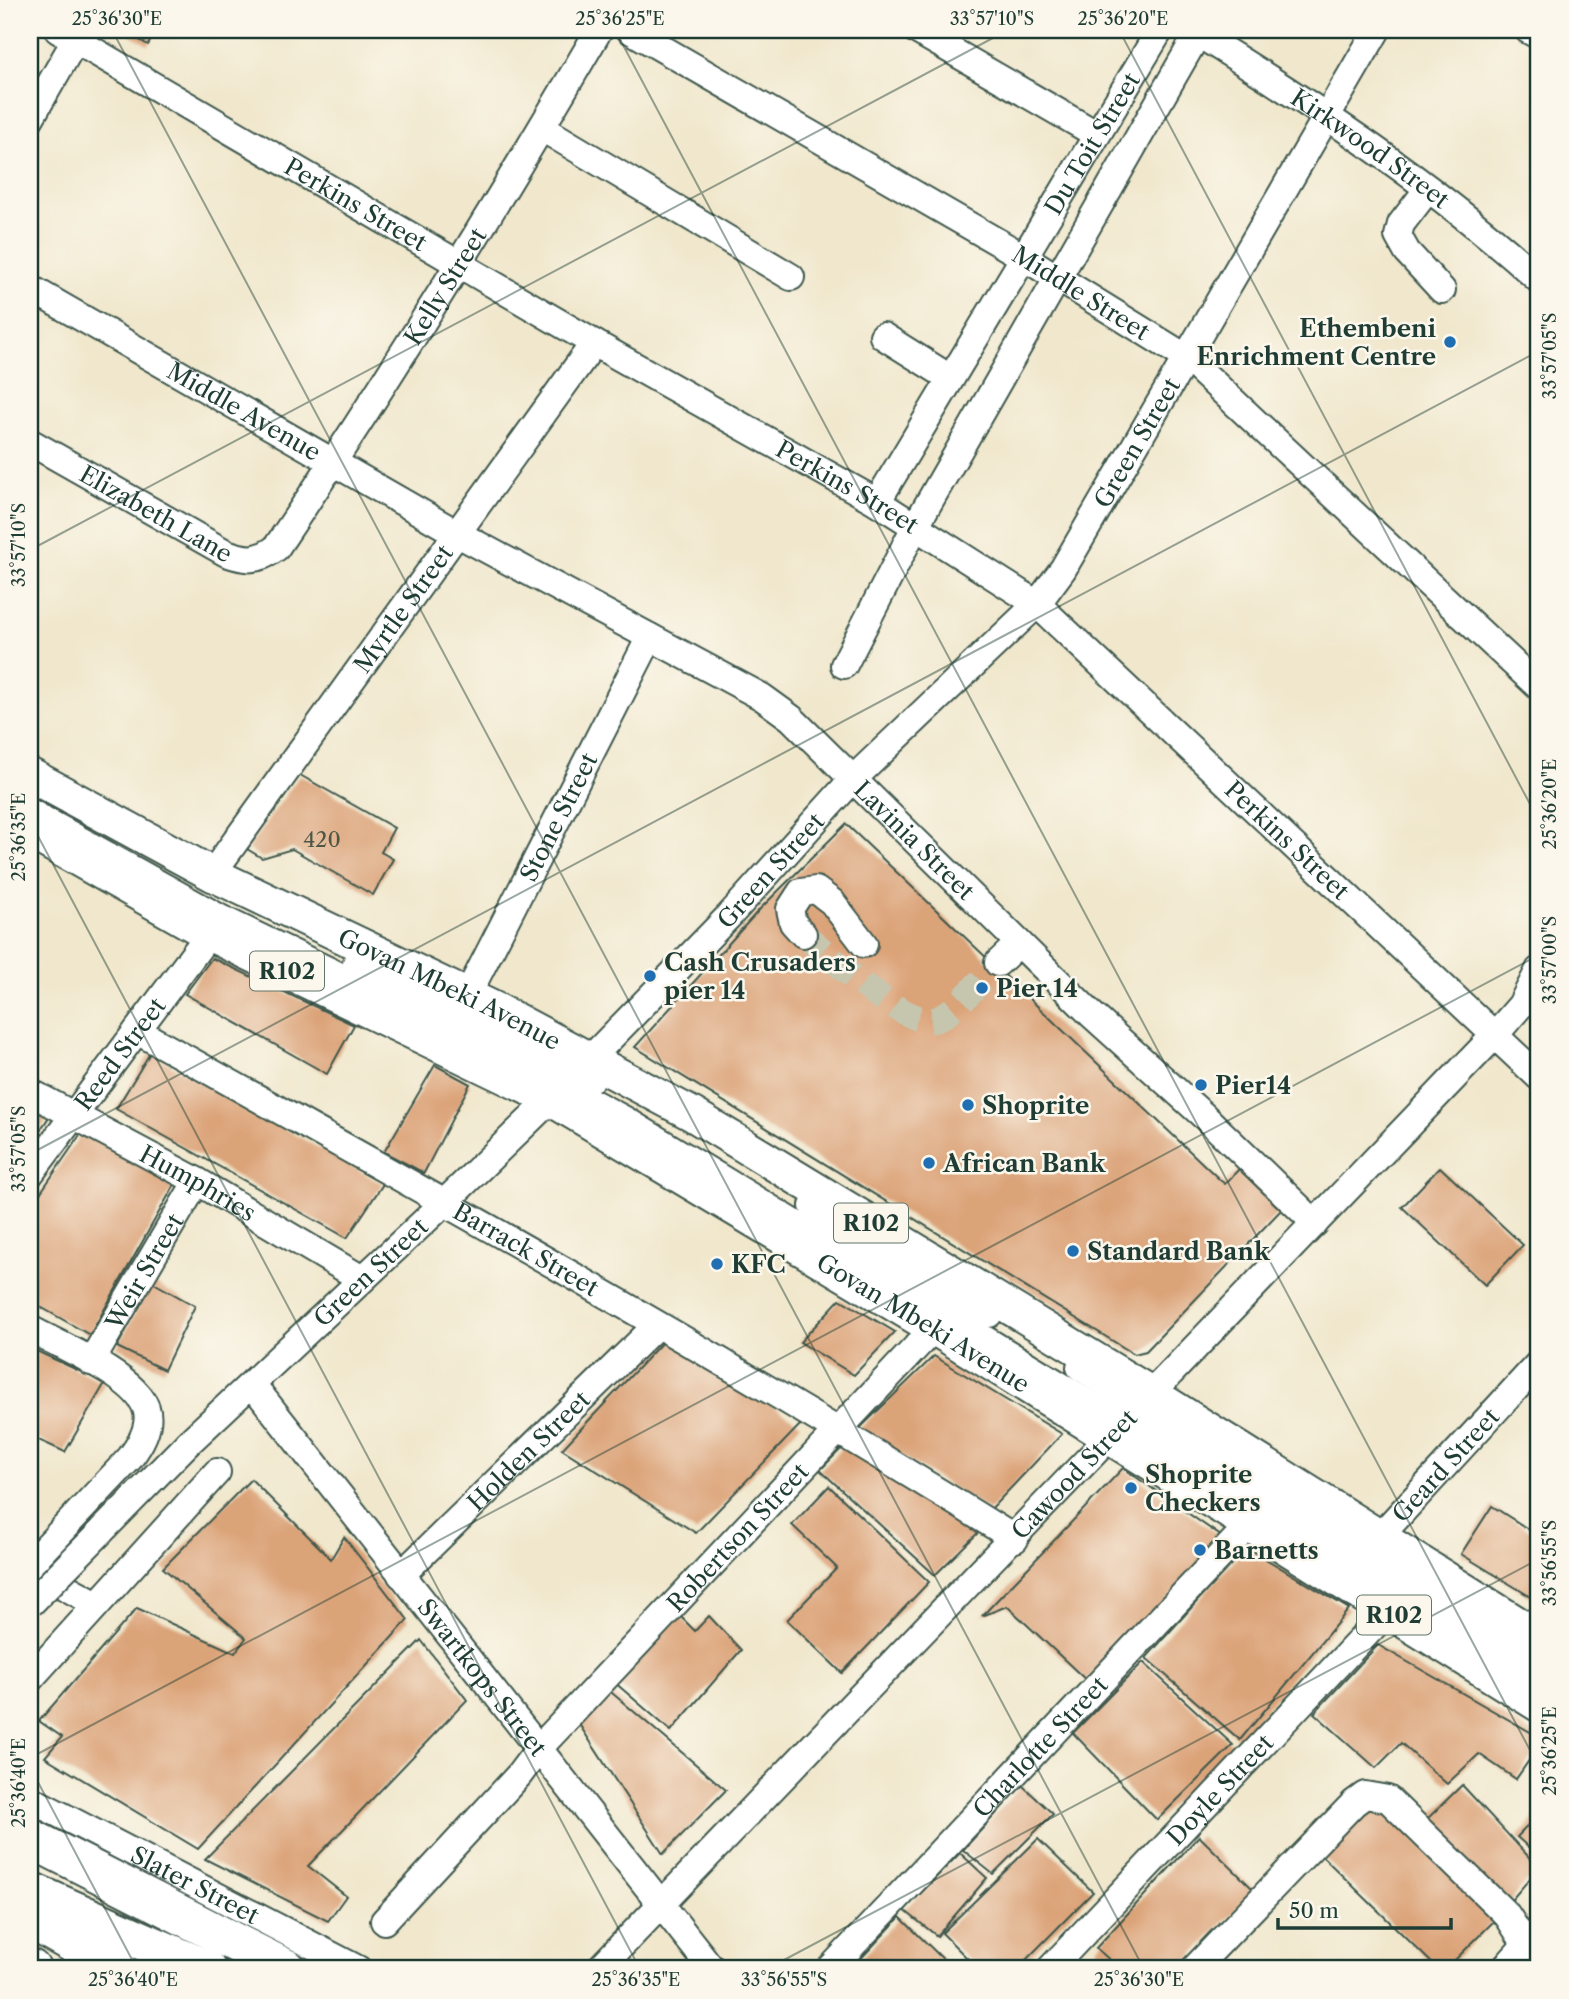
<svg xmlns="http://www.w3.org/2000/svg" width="1569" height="1999" font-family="'Libre Caslon Text',serif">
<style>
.building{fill:#dba378}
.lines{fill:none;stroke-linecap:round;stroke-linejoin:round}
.minor-tunnel{stroke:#c6c5ae;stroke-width:26;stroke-dasharray:26 13;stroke-linecap:butt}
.minor-casing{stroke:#3e564b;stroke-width:30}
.major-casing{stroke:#3e564b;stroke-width:37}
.highway-casing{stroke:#3e564b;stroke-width:42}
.minor{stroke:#fff;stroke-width:26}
.major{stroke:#fff;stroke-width:33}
.highway{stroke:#fff;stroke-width:38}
.minor-bridge-casing{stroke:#3e564b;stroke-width:30;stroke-linecap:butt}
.minor-bridge{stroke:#fff;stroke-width:26}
.ticks{fill:none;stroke:#1f3d34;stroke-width:2;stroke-opacity:0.45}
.poi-dot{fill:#1f6fb2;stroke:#fbf7ec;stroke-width:2.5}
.labels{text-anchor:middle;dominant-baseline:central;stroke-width:5;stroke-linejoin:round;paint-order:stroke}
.number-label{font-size:21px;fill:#4e5645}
.shield{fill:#fbf7ec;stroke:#61756b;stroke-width:2}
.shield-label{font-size:23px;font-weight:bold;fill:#1f3d34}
.street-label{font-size:24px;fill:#1f3d34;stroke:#fbf7ec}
.poi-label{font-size:24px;font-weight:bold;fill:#1f3d34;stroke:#fbf7ec;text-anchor:start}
.neatline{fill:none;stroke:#1f3d34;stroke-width:2.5}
.ticks-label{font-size:18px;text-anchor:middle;fill:#1f3d34}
</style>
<rect width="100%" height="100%" fill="#fbf7ec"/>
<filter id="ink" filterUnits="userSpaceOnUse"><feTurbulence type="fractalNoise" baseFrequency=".0143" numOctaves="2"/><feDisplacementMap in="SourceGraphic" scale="14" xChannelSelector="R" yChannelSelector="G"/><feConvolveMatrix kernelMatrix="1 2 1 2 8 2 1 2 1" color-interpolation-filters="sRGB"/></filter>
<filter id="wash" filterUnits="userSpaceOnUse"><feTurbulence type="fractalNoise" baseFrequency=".00686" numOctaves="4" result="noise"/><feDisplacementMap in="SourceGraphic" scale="28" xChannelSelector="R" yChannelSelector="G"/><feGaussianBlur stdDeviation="1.57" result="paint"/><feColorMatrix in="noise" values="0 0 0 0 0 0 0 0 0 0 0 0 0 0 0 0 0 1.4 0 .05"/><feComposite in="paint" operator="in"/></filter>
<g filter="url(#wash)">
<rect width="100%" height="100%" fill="#f0e7cc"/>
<g id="blocks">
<g class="building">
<path d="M122,30H157L148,45Z"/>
<path d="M300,775L394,828L381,852L393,859L373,895L292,849L262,858L247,849Z"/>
<path d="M846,824L1220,1180L1225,1184L1239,1169L1281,1210L1146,1351L1134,1354L635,1047L760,909Z"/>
<path d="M212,958L354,1025L327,1074L185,994Z"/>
<path d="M150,1053L383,1184L347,1238L116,1109Z"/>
<path d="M435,1065L470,1084L424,1173L384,1152Z"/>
<path d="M30,1098L53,1111L30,1145Z"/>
<path d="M82,1132L176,1182L90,1335L30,1301V1208Z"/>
<path d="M1440,1167L1523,1245L1485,1285L1402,1207Z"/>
<path d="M152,1282L195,1306L164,1370L117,1347Z"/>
<path d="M840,1299L895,1332L854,1375L800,1342Z"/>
<path d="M667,1337L801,1424L696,1533L562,1449Z"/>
<path d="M30,1348L105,1383L65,1452L30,1436Z"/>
<path d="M934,1356L1062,1434L989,1511L859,1429Z"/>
<path d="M853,1437L986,1525L935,1575L820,1470Z"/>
<path d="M1123,1468L1225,1539L1087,1681L1007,1606L982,1616Z"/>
<path d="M251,1479L331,1559L344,1537L408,1620L198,1849L45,1757L62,1737L39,1721L137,1608L235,1653L246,1638L163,1568Z"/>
<path d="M829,1486L929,1582L842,1673L787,1620L837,1568L792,1525Z"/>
<path d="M1492,1506L1539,1536V1602L1461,1554Z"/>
<path d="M1246,1547L1349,1609L1240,1740L1146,1658Z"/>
<path d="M680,1616L695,1631L709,1616L741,1650L671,1731L613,1681Z"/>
<path d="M421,1640L467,1700L308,1866L346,1896L328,1921L205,1859Z"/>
<path d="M1378,1645L1539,1737V1746L1516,1779L1479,1754L1447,1784L1401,1743L1376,1768L1314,1713Z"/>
<path d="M1143,1662L1233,1745L1157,1820L1073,1733Z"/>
<path d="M605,1687L726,1790L663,1854L577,1721Z"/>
<path d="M1022,1785L1053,1814L993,1874L963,1850Z"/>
<path d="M1462,1785L1539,1868L1507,1905L1423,1823Z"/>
<path d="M1375,1800L1496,1919L1446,1969H1438L1321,1855Z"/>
<path d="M1539,1814V1857L1517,1837Z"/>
<path d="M1199,1836L1254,1890L1180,1969H1120L1096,1948Z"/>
<path d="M1038,1839L1093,1892L1017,1969H978L942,1933Z"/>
<path d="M960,1853L987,1878L937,1936L904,1910Z"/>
<path d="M900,1917L953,1969H851Z"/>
</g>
</g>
</g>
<g filter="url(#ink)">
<use href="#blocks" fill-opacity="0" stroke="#3e564b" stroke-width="2"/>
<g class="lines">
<path class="minor-tunnel" d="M803,934C827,953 911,1035 940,1018C959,1008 982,978 998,963"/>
<g class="minor-casing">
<g id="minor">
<path id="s1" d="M58,30L594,343L877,502L1037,604L1539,1077"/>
<path id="s2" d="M630,30L1022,256L1187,358L1539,687"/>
<path d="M916,30L1096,134"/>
<path id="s3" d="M1192,30C1313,105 1434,184 1539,280"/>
<path d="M1528,30L1539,36"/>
<path d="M30,119L81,30"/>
<path d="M542,128L791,277"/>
<path d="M1428,189L1401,224L1398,236L1407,252L1442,290"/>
<path id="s4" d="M30,288L458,534L762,697L791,718L1091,1014L1205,1117L1315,1223"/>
<path d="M883,336L950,378"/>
<path id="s5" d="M30,442L226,553C246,560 257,562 276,548C390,379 496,206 599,30"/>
<path id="s6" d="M877,502L1160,30"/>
<path d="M844,665L916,525L1200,30"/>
<path d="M30,812L222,919L496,1051L627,1121L1263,1509L1539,1682"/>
<path id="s7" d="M212,874L594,343"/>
<path d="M803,934L793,923L790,909L801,892L816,890L832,902L864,944"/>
<path d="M356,963L592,1078"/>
<path d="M998,963L1019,943"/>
<path id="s8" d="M467,996L650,637"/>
<path id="s9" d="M137,1031C433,1195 728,1360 1015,1539"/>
<path id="s10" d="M30,1092L197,1181L362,1279"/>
<path id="s11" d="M30,1174L209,934"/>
<path d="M813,1206L888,1255L989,1314"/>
<path d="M30,1329C59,1345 135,1376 146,1408C152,1426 140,1445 130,1458L30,1564"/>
<path id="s12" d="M91,1362L197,1181"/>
<path d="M1080,1367L1539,1658"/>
<path id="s13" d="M252,1384L712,1969"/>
<path id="s14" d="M188,1443L445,1202L551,1099L729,916L852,780L1037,604L1063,569L1377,30"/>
<path id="s15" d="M1379,1537L1539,1363"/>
<path d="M34,1570L97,1604"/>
<path id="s16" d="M401,1575L657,1325"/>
<path d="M30,1679L217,1472"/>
<path id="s17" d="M30,1799L358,1969"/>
<path id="s18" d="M384,1921L519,1775L540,1747L934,1328"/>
<path id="s19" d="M599,1969L1494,1036L1521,1005L1539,970"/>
<path id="s20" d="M830,1969L1250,1524"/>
<path id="s21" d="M1050,1969L1388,1611"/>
<path d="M1194,1969L1354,1803L1365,1795L1388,1799L1507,1915L1539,1965"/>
<path d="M1504,1969L1539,1930"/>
</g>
</g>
<g class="major-casing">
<g id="major">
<path id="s22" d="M30,775L212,874L499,1011L692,1114L1152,1394L1539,1637"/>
<path id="s23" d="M30,832L209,934L551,1099L934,1328L1539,1705"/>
</g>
</g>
<g class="highway-casing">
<g id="highway">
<path d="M30,1838L287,1969"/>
<path d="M30,1891L206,1969"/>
<path d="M30,1919L118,1969"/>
<path d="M30,1969H31"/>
</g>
</g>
<use href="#minor" class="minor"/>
<use href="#major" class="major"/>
<use href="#highway" class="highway"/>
<g class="minor-bridge-casing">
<path id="minor-bridge" d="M30,1604L188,1443"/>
</g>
<use href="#minor-bridge" class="minor-bridge"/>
</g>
</g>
<path class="ticks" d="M112,30L1144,1969M615,30L1539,1767M1119,30L1539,821M30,550L1008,30M30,821L640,1969M30,1154L1539,351M30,1758L1539,955M30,1767L137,1969M767,1969L1539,1559"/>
<g class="poi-dot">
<circle cx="1450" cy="342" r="7"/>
<circle cx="650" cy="976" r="7"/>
<circle cx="982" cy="988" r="7"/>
<circle cx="1201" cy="1085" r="7"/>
<circle cx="968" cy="1105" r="7"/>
<circle cx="929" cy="1163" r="7"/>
<circle cx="1073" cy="1251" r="7"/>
<circle cx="717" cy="1264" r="7"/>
<circle cx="1131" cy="1488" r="7"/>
<circle cx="1200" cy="1550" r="7"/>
</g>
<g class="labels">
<g class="number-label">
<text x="322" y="839">420</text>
</g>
<g class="shield">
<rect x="250" y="951.5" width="74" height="39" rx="5"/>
<rect x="834" y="1203.5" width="74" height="39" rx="5"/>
<rect x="1357" y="1595.5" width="74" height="39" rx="5"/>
</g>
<g class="shield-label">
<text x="287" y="971">R102</text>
<text x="871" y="1223">R102</text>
<text x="1394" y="1615">R102</text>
</g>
<g class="street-label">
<text stroke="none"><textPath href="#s6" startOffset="418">Du Toit Street</textPath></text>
<text stroke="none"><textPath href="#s3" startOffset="214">Kirkwood Street</textPath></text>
<text stroke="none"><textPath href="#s1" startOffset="345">Perkins Street</textPath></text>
<text stroke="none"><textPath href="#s5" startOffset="590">Kelly Street</textPath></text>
<text stroke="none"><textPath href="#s2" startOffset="522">Middle Street</textPath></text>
<text stroke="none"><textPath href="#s4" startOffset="247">Middle Avenue</textPath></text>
<text stroke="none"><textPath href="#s14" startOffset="1384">Green Street</textPath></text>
<text stroke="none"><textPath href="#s1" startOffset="912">Perkins Street</textPath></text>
<text stroke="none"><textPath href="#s5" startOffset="145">Elizabeth Lane</textPath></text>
<text stroke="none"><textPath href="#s7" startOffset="327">Myrtle Street</textPath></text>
<text stroke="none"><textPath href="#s8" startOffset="201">Stone Street</textPath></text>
<text stroke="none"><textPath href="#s4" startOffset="1048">Lavinia Street</textPath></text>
<text stroke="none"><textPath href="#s1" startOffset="1479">Perkins Street</textPath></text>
<text stroke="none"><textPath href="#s14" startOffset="817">Green Street</textPath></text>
<text stroke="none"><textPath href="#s22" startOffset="471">Govan Mbeki Avenue</textPath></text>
<text stroke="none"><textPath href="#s11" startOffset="150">Reed Street</textPath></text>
<text stroke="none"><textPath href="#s10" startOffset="191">Humphries</textPath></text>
<text stroke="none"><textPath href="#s9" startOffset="446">Barrack Street</textPath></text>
<text stroke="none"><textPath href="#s14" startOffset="250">Green Street</textPath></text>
<text stroke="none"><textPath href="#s12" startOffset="105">Weir Street</textPath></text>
<text stroke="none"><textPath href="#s23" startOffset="1020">Govan Mbeki Avenue</textPath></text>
<text stroke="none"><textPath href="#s16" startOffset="178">Holden Street</textPath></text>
<text stroke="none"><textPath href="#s15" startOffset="98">Geard Street</textPath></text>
<text stroke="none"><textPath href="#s19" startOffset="686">Cawood Street</textPath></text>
<text stroke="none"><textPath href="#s18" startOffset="522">Robertson Street</textPath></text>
<text stroke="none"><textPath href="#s13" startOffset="373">Swartkops Street</textPath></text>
<text stroke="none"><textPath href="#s20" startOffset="306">Charlotte Street</textPath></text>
<text stroke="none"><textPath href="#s21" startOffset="247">Doyle Street</textPath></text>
<text stroke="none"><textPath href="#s17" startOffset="186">Slater Street</textPath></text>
</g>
<g class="poi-label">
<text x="1436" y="328" text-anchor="end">Ethembeni<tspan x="1436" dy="28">Enrichment Centre</tspan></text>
<text x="664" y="962">Cash Crusaders<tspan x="664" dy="28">pier 14</tspan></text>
<text x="996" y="988">Pier 14</text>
<text x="1215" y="1085">Pier14</text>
<text x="982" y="1105">Shoprite</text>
<text x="943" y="1163">African Bank</text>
<text x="1087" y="1251">Standard Bank</text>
<text x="731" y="1264">KFC</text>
<text x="1145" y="1474">Shoprite<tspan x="1145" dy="28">Checkers</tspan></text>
<text x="1214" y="1550">Barnetts</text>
</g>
</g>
<rect width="1569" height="1999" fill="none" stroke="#fbf7ec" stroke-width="77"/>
<path d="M1278 1918v10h173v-10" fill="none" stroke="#1f3d34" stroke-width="3.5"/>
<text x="1289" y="1918" font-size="21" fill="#1f3d34" stroke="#fbf7ec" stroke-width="5" paint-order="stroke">50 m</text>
<rect x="38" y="38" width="1492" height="1922" class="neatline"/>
<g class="ticks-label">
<text x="117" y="25">25°36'30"E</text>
<text x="620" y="25">25°36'25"E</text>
<text x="992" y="25">33°57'10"S</text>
<text x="1123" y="25">25°36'20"E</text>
<text transform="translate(1550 356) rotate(-90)" y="6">33°57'05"S</text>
<text transform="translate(19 545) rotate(-90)" y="6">33°57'10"S</text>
<text transform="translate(1550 804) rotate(-90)" y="6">25°36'20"E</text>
<text transform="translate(19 837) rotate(-90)" y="6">25°36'35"E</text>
<text transform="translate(1550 960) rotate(-90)" y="6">33°57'00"S</text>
<text transform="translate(19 1149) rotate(-90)" y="6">33°57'05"S</text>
<text transform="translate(1550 1563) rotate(-90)" y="6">33°56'55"S</text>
<text transform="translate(1550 1751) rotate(-90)" y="6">25°36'25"E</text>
<text transform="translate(19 1783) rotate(-90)" y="6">25°36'40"E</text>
<text x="133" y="1986">25°36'40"E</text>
<text x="636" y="1986">25°36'35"E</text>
<text x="784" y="1986">33°56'55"S</text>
<text x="1139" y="1986">25°36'30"E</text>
</g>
</svg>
